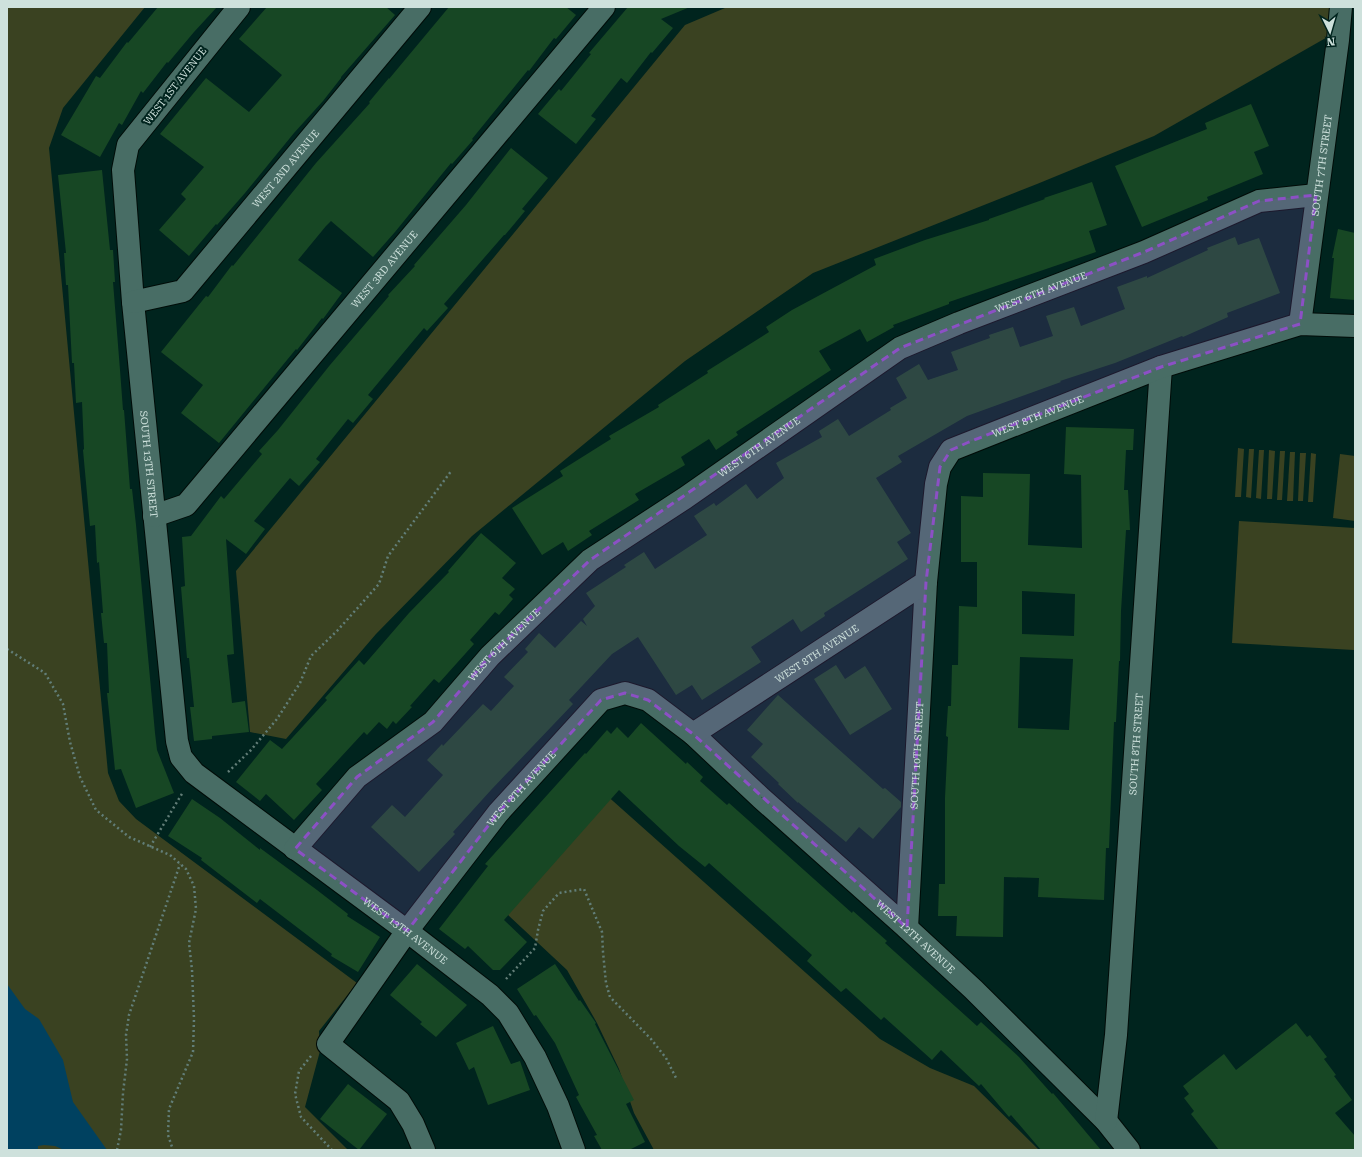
<svg xmlns="http://www.w3.org/2000/svg" width="1362" height="1157" font-family="'Roboto Serif',serif">
<style>
.green{fill:#3a4221}
.water{fill:#004160}
.building{fill:#174724;fill-rule:evenodd}
.lines{fill:none;stroke-linecap:round;stroke-linejoin:round}
.minor-casing{stroke:#000c08;stroke-width:24}
.path{stroke:#627e78;stroke-width:2.5;stroke-dasharray:2 3;stroke-linecap:butt}
.minor{stroke:#486d65;stroke-width:22}
.marked{fill:#8c50c5;fill-opacity:0.2;stroke:#8c50c5;stroke-width:3;stroke-dasharray:8 5;stroke-linejoin:round}
.labels{text-anchor:middle;dominant-baseline:central;stroke-width:4;stroke-linejoin:round;paint-order:stroke}
.street-label{font-size:10px;fill:#cee1dc;stroke:#00241e}
</style>
<rect width="100%" height="100%" fill="#00241e"/>
<g class="green">
<path d="M7,7H145L63,108L49,148L108,773L119,801L136,819L357,983L319,1031L320,1051L305,1107L348,1150H7Z"/>
<path d="M734,7H1341L1338,31L1154,136L1037,184L813,273L685,361L472,536L376,634L286,739L250,732L236,571L685,25L725,8Z"/>
<path d="M1238,448L1244,449L1241,497H1235Z"/>
<path d="M1249,449H1254L1251,498L1246,497Z"/>
<path d="M1259,450H1264L1261,499L1256,498Z"/>
<path d="M1269,450L1275,451L1272,499H1267Z"/>
<path d="M1280,451H1285L1282,500H1277Z"/>
<path d="M1290,452H1295L1293,501H1287Z"/>
<path d="M1300,453H1306L1303,501H1298Z"/>
<path d="M1311,453L1316,454L1313,502H1308Z"/>
<path d="M1340,454L1355,456V521L1333,518Z"/>
<path d="M1239,521L1355,528V628L1354,650L1232,643Z"/>
<path d="M604,793L880,1039L930,1068L974,1086L1039,1150H654L634,1113L619,1069L597,1023L567,970L507,914Z"/>
</g>
<path class="water" d="M7,984L25,1009L39,1019L63,1060L73,1102L107,1150H64L55,1146L44,1145L38,1146V1150H7Z"/>
<g class="building">
<path d="M158,7H217L194,32L168,63L167,62L143,93L141,91L122,125L119,123L100,157L61,135L96,76L100,78L127,42L128,43Z"/>
<path d="M267,7H386L395,15L341,77V78L323,101L294,133L245,193L217,225L216,224L189,256L159,230L186,199L181,194L204,167L160,134L206,78L249,112L282,75L239,39Z"/>
<path d="M449,7H566L576,15L556,39L554,38L529,71L528,70L472,139L473,140L452,164L451,163L395,232L373,257L331,221L326,226L298,260L342,293L323,319L322,318L297,350L296,349L219,443L181,413L203,385L161,352L206,296L208,297L232,265L233,266L316,163L370,103L369,102L389,78V79Z"/>
<path d="M628,7H690L661,19L673,28L652,53L651,52L627,83L621,78L591,116L596,119L576,144L538,114L559,89L561,91L591,54L589,53Z"/>
<path d="M1251,104L1269,146L1254,152L1263,174L1207,197L1208,200L1142,227L1115,166L1207,129L1205,123Z"/>
<path d="M511,148L548,178L522,209L525,211L505,235H504L444,304L448,308L427,331L424,328L368,395L373,399L353,423L348,419L316,459L320,462L299,486L290,478L254,521L265,529L246,554L226,539L234,654L227,655L232,703L245,701L249,732L212,736V739L194,741L190,707H194L189,658H187L181,587L185,586L182,537L191,536L221,496L224,499L262,454L259,451L278,430L330,365L389,296L388,295L415,266L414,265L466,205Z"/>
<path d="M102,170L110,250H113L115,282H113L120,370L123,410H124L130,489H132L136,525L155,733L157,750L174,793L136,808L121,769L115,770L107,693H109L107,643H104L101,613H103L99,562L97,563L95,525L90,526L83,450L84,449L82,402L76,403L74,363H72L68,285H66L64,253H66L58,175Z"/>
<path d="M1092,182L1107,225L1089,231L1096,252L949,302V304L893,325L894,327L867,342L860,329L819,351L831,370L736,432L738,435L716,450L709,439L681,457L685,465L635,494L639,500L589,531L592,535L568,551L563,542L542,555L512,508L563,476L560,471L611,439L609,436L659,407L658,405L708,373L707,371L769,332L766,327L792,310L876,265L874,259L925,240L989,220V219L1045,199L1044,198Z"/>
<path d="M1338,229L1355,233V300L1330,298L1334,258H1332Z"/>
<path d="M1235,237L1238,245L1259,238L1280,293L1227,313L1228,317L1183,337L1182,336L1115,363L1060,381L1061,382L967,416L898,456L902,462L876,478L911,533L897,542L908,559L824,613L825,616L801,632L793,619L751,647L761,662L702,700L692,685L676,695L638,637L612,654L569,700L573,704L491,790L453,832L455,834L419,872L371,827L392,805L405,817L443,775L427,760L442,744L443,746L483,704L491,711L514,686L504,677L528,652L525,649L539,633L555,648L581,621L587,626L583,619L595,606L586,593L626,567L624,565L644,552L655,569L707,535L694,516L714,503L716,506L746,484L757,499L784,478L776,463L822,437L819,431L838,419L849,436L891,410L890,408L907,398L896,378L919,364L928,380L958,370L951,352L990,338L989,335L1013,327L1020,347L1053,336L1046,316L1074,307L1081,326L1125,309L1117,287L1147,276V278L1208,250L1207,248Z"/>
<path d="M1066,427L1134,429L1133,450H1126L1124,490H1128L1130,530H1126L1121,611L1120,661H1119L1116,722H1114L1109,848H1106L1104,900L1038,897L1039,878L1004,877L1003,937L956,936L957,916H938L939,884H945V798L948,737L946,736L948,706H951L952,665H958L959,606L977,607V562H961V496L983,497V473L1030,474L1028,545L1082,548L1081,475L1064,474ZM1022,591L1075,594L1074,636L1022,634ZM1020,657L1073,659L1069,730L1018,728Z"/>
<path d="M481,533L516,563L502,578L515,589L509,595L513,599L499,615L495,612L470,640L474,644L439,683L434,679L410,706L412,707L396,724L393,721L387,729L379,722L367,735L364,732L316,784L322,790L294,820L266,794L260,801L236,782L270,740L282,749L327,700L325,698L359,660L364,665L409,613L449,572L448,571Z"/>
<path d="M836,665L845,679L865,666L892,709L850,735L814,679Z"/>
<path d="M778,695L883,789L885,788L901,802V807L873,839L859,827L846,842L798,802V803L778,784L779,783L751,757L763,744L747,730Z"/>
<path d="M641,723L686,764L687,762L703,777L700,781L727,805L729,803L852,913L853,911L887,941L885,943L977,1026L981,1022L1019,1057L1052,1094L1053,1093L1101,1150H1041L1011,1115L1009,1117L981,1084L979,1086L941,1050L932,1060L884,1017L881,1020L846,988L841,992L807,961L812,955L709,863L705,867L679,846L619,790L504,920L527,942L500,970H493L468,946L465,949L439,929L488,866L485,864L585,753L586,754L607,730L611,734L617,727L628,738Z"/>
<path d="M192,799L220,818L260,850V848L317,890L348,914L347,916L380,937L358,972L331,956L332,954L260,899L257,903L201,860L202,858L168,836Z"/>
<path d="M417,964L467,1005L436,1037L420,1024L422,1022L390,995Z"/>
<path d="M555,964L579,1001L580,1000L596,1023L595,1024L634,1100L626,1104L645,1142L629,1150H602L594,1136L597,1135L576,1097L579,1095L555,1043L536,1015L534,1016L517,989Z"/>
<path d="M1296,1023L1307,1037L1310,1035L1327,1057L1324,1059L1336,1075L1334,1076L1352,1100L1335,1113L1355,1136V1150H1219L1191,1114L1194,1111L1184,1098L1189,1094L1183,1086L1224,1054L1236,1070Z"/>
<path d="M493,1026L511,1064L520,1061L530,1090L488,1105L474,1067L469,1070L456,1043Z"/>
<path d="M348,1084L387,1114L359,1150L320,1119Z"/>
</g>
<g class="lines">
<g class="minor-casing">
<g id="minor">
<path id="s1" d="M239,7L128,145L123,170L133,302L177,741L181,757L194,773L407,931L490,995L508,1013L535,1057L558,1106L574,1150"/>
<path id="s2" d="M133,302L183,291L420,7"/>
<path id="s3" d="M1300,324L1338,40L1341,7"/>
<path id="s4" d="M154,516L186,505L604,7"/>
<path id="s5" d="M693,734L761,798L907,928L973,989L1106,1121L1129,1150"/>
<path id="s6" d="M295,849L357,777L433,722L490,656L590,560L685,498L900,348L959,323L1144,252L1259,201L1316,195"/>
<path id="s7" d="M907,928L926,582"/>
<path id="s8" d="M1106,1121L1116,1035L1161,367"/>
<path id="s9" d="M424,1150L413,1124L399,1101L328,1044L407,931L498,813L601,700L625,693L648,700L693,734L926,582L936,484L940,467L951,450L1161,367L1300,324L1355,326"/>
</g>
</g>
<g class="path">
<path d="M7,649L45,673L63,704L70,742L80,777L96,810L129,837L170,855L186,869L194,886L196,909L189,943L192,970L194,1019L193,1052L169,1109L168,1135L173,1150"/>
<path d="M228,772L251,750L277,719L300,683L311,656L337,631L379,584L388,556L452,470"/>
<path d="M150,847L183,792"/>
<path d="M506,979L535,948L538,930L543,911L559,893L584,889L602,932L603,952L606,983L610,997L651,1039L666,1058L676,1078"/>
<path d="M311,1056L299,1071L295,1094L301,1117L332,1150"/>
<path d="M117,1150L121,1130L123,1093L127,1059L126,1035L129,1015L180,864"/>
</g>
<use href="#minor" class="minor"/>
</g>
<path class="marked" d="M1316,195L1300,324L1161,367L969,442L951,450L940,467L926,582L907,928L693,734L648,700L625,693L601,700L498,813L407,931L295,849L357,777L433,722L490,656L590,560L900,348L1144,252L1259,201Z"/>
<g class="labels">
<g class="street-label">
<text transform="translate(175 86) rotate(-52)">WEST 1ST AVENUE</text>
<text stroke="none"><textPath href="#s3" startOffset="160">SOUTH 7TH STREET</textPath></text>
<text stroke="none"><textPath href="#s2" startOffset="211">WEST 2ND AVENUE</textPath></text>
<text stroke="none"><textPath href="#s4" startOffset="342">WEST 3RD AVENUE</textPath></text>
<text stroke="none"><textPath href="#s6" startOffset="942">WEST 6TH AVENUE</textPath></text>
<text stroke="none"><textPath href="#s9" startOffset="1199">WEST 8TH AVENUE</textPath></text>
<text stroke="none"><textPath href="#s6" startOffset="618">WEST 6TH AVENUE</textPath></text>
<text stroke="none"><textPath href="#s1" startOffset="498">SOUTH 13TH STREET</textPath></text>
<text stroke="none"><textPath href="#s6" startOffset="294">WEST 6TH AVENUE</textPath></text>
<text stroke="none"><textPath href="#s9" startOffset="839">WEST 8TH AVENUE</textPath></text>
<text stroke="none"><textPath href="#s8" startOffset="378">SOUTH 8TH STREET</textPath></text>
<text stroke="none"><textPath href="#s7" startOffset="173">SOUTH 10TH STREET</textPath></text>
<text stroke="none"><textPath href="#s9" startOffset="467">WEST 8TH AVENUE</textPath></text>
<text stroke="none"><textPath href="#s1" startOffset="1077">WEST 13TH AVENUE</textPath></text>
<text stroke="none"><textPath href="#s5" startOffset="301">WEST 12TH AVENUE</textPath></text>
</g>
</g>
<rect width="1362" height="1157" fill="none" stroke="#cee1dc" stroke-width="16"/>
<g transform="translate(1330 32) rotate(175)" stroke="#00241e" stroke-width="3" paint-order="stroke">
<path d="M0-3L7 15L0 10L-7 15Z" fill="#cee1dc"/>
<text y="-6" font-size="11" font-weight="bold" text-anchor="middle" fill="#cee1dc">N</text>
</g>
</svg>
